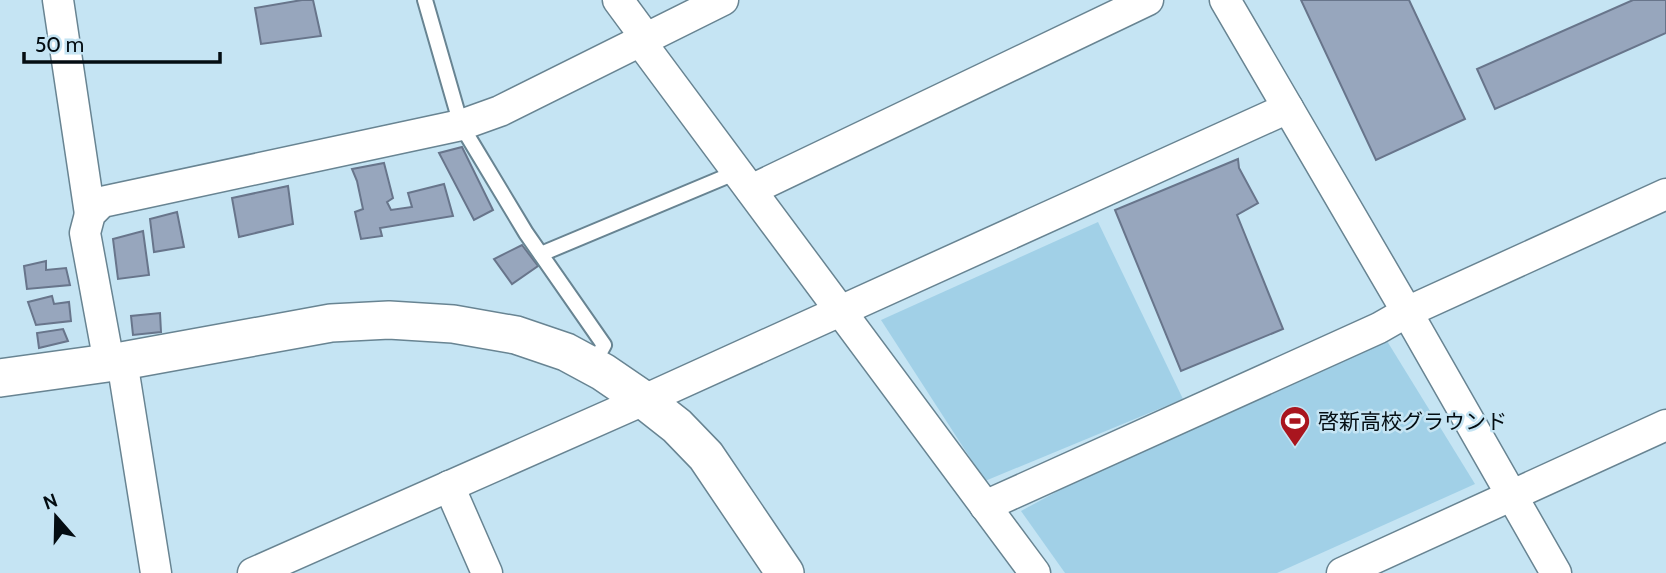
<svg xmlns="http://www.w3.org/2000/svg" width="1666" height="573" font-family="Cabin,'Noto Sans JP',sans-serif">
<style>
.green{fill:#a1d0e7}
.building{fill:#97a6bd;stroke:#68758b;stroke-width:2}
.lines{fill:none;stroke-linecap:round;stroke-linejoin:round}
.service-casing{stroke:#688492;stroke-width:18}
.minor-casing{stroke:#688492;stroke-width:33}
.tertiary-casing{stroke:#688492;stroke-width:40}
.service{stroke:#fff;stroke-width:14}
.minor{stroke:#fff;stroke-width:30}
.tertiary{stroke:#fff;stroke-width:37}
.labels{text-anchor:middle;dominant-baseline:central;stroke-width:5;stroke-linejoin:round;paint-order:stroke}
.poi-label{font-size:21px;fill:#040d12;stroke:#c5e4f3;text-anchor:start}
</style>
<rect width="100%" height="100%" fill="#c5e4f3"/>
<g class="green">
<path d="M1098,222L1183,399L985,481L881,320Z"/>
<path d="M1379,328L1475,484L1277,573H1065L1021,511L1204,412Z"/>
</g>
<g class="building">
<path d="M302,0H313L321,36L261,44L255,8Z"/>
<path d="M1301,0H1409L1465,119L1376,160Z"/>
<path d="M1633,0H1666V33L1495,109L1477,69Z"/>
<path d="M462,147L493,210L474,220L439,153Z"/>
<path d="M1238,159L1239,168L1258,203L1237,215L1283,329L1181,371L1115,210Z"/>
<path d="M384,163L393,198L387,202L391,210L412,207L408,193L444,184L453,216L380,228L382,236L361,239L355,212L363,209L357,181L352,169Z"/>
<path d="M288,186L293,224L239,237L232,198Z"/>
<path d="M177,212L184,247L154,252L150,219Z"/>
<path d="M143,231L149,275L118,279L113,239Z"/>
<path d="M522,245L538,266L512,284L494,259Z"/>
<path d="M46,261V270L66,268L70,285L27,289L24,266Z"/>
<path d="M52,296L54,304L69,302L71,321L36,325L28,302Z"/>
<path d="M160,313L161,332L133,335L131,316Z"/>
<path d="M63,329L68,341L39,348L37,333Z"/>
</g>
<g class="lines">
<g class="service-casing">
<g id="service">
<path d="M425,0L461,125L526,233L604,345L593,365"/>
<path d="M541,254L737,172"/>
</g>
</g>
<g class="minor-casing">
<g id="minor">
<path d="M58,0L90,214"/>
<path d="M618,0L646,38"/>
<path d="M1225,0L1407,312L1556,573"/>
<path d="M640,41L1035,573"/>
<path d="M751,190L1148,0"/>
<path d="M122,361L156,573"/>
<path d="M109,363L85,233L90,214L102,202L461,125L500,111L723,0"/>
<path d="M449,486L487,573"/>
<path d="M985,506L1379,328L1407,312L1666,194"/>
<path d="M253,573L644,400L1288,108"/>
<path d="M1342,573L1666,425"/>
</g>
</g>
<g class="tertiary-casing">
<path id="tertiary" d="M0,378L122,361L331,323L389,320L453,324L516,335L566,352L603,372L644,400L677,426L706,456L785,573"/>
</g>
<use href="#service" class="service"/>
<use href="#minor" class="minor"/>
<use href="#tertiary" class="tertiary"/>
</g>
<defs>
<g id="stadium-pin" transform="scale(1.575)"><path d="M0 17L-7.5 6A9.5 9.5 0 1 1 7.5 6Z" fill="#a9151e" stroke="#c5e4f3"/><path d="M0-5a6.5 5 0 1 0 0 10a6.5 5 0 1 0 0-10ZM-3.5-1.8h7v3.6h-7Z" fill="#fff"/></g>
</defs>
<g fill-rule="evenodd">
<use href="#stadium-pin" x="1295" y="421"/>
</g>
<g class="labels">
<g class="poi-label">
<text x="1318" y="421">啓新高校グラウンド</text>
</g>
</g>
<g transform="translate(56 517) rotate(340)" stroke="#c5e4f3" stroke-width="5" paint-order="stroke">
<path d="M0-5L12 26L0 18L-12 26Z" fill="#040d12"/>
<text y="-10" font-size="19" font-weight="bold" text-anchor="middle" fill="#040d12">N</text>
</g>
<path d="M24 52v10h196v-10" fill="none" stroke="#040d12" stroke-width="3.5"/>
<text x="35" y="52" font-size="21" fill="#040d12" stroke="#c5e4f3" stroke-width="5" paint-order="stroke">50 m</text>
</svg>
